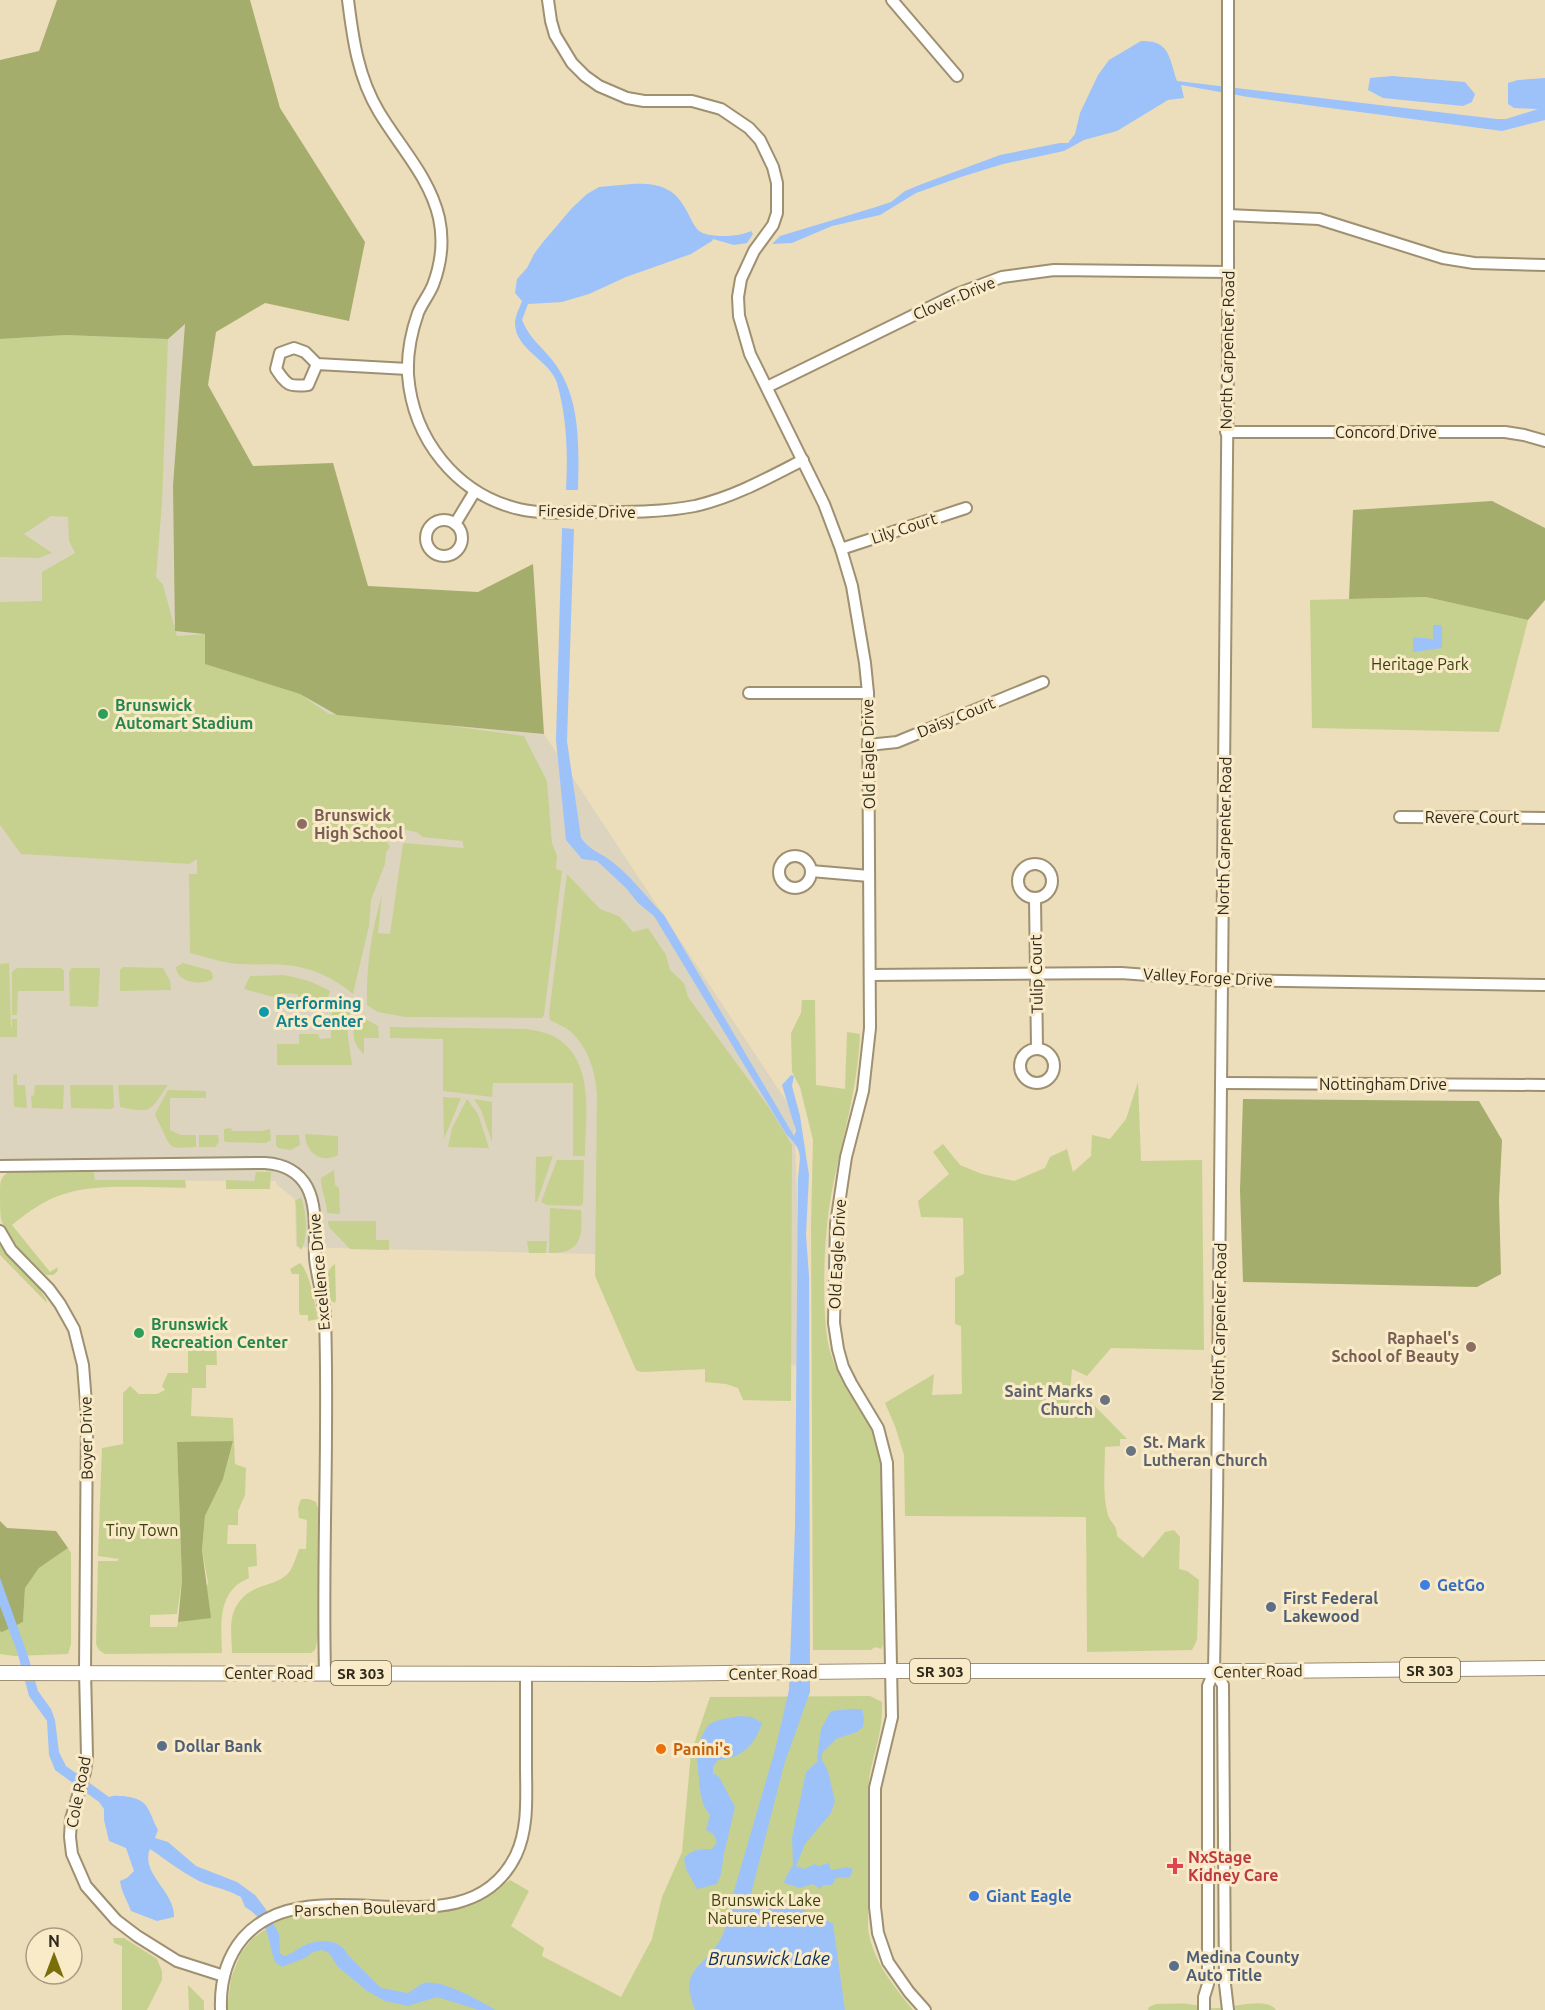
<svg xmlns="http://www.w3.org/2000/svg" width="1545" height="2010" font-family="Ubuntu,sans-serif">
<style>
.education{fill:#dcd4bf}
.green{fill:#c7d18f;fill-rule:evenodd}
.forest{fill:#a4ad6b}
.water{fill:#9dc2f9}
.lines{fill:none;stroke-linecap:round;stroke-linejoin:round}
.minor-casing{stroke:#9e9071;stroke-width:14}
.major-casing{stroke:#9e9071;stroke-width:16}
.minor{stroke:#fff;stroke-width:10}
.major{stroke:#fff;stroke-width:14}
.leisure-dot{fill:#2e9e5b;stroke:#f9eac8;stroke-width:2}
.education-dot{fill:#8d6e63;stroke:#f9eac8;stroke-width:2}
.culture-dot{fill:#0f9aa8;stroke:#f9eac8;stroke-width:2}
.worship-dot{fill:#6b7280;stroke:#f9eac8;stroke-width:2}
.shop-dot{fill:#3f7fe0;stroke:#f9eac8;stroke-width:2}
.service-dot{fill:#5c6f8a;stroke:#f9eac8;stroke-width:2}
.food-dot{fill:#e8710a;stroke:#f9eac8;stroke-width:2}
.health-dot{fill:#e0444e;stroke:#f9eac8;stroke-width:2}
.labels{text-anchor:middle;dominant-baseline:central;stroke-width:6;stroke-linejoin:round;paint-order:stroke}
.shield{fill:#f9eac8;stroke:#6c6350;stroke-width:1.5}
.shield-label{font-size:15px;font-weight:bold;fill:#2f291c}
.street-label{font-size:16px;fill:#2f291c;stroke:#f9eac8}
.park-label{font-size:16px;fill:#3a3f0b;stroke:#f9eac8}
.leisure-label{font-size:16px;font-weight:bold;fill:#27864d;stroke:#f9eac8;text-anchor:start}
.education-label{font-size:16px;font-weight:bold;fill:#785e54;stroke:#f9eac8;text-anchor:start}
.culture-label{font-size:16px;font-weight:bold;fill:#0d838f;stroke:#f9eac8;text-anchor:start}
.worship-label{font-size:16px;font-weight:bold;fill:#5b616d;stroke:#f9eac8;text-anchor:end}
.shop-label{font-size:16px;font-weight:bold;fill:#366cbe;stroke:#f9eac8;text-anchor:start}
.service-label{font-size:16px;font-weight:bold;fill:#4e5e75;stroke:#f9eac8;text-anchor:start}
.food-label{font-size:16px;font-weight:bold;fill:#c56008;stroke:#f9eac8;text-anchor:start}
.health-label{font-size:16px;font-weight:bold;fill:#be3a42;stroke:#f9eac8;text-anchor:start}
.water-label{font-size:18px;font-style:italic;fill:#092c5c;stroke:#f9eac8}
</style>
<rect width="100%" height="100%" fill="#ecddbb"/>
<path class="education" d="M0,319L185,323L173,485L205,634L337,715L544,734L794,1113L803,1365L641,1372L596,1254L296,1247L295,1199L277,1185L276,1181L94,1180L93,1170L0,1169Z"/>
<g class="green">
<path d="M66,335L168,339L162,503L156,577L163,585L177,636L205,634L206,664L300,694L329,714L443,725L524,736L547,781L552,843L557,856L556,869L562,871L544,1015L542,1018L405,1017L378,1012L367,1005C366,968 371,931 382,895L378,933L390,934L403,843L464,848L462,841L423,837L416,832L392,827L387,843L390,846L386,853L385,864L371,900L369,926L353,994C334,978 311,967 286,965C268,963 249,966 230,963C217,961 203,956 190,953L189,874H197V859L189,864L21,854L0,825V602L42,601V572L75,553L69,541L68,517L51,516L24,534L52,553L39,558L0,557V339Z"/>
<path d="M1426,597L1528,620L1499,732L1312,728L1310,600Z"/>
<path d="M567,874L600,909L619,916L633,932L648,928L666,955L670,970L684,983L688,997L770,1109L792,1145L791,1401L743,1400L738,1388L726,1384L705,1382V1369L641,1372L636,1370L595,1276L597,1094C595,1071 589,1049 571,1032C566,1027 557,1024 550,1020L549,1013Z"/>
<path d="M9,963L11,1027H12V1019H17V1037H0V964Z"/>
<path d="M183,963L209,970L212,972L213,979C202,986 177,983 176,967Z"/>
<path d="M123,967L163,968L170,981L171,990L120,991V970Z"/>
<path d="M17,968H61L64,971V991H18L17,1015H12V972Z"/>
<path d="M72,968H100L98,1007L70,1006L69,972Z"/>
<path d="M283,975C301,978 314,982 330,991C326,1009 312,1003 299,1002L298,994L281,993V999L244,989L250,976Z"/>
<path d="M802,1000H815L816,1085L845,1089L847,1032L860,1034C858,1089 841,1142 831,1196C824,1234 822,1298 827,1337C830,1359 841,1381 853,1399C857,1406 863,1411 867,1417C876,1431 878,1449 881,1465L883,1645L881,1649L875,1647L871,1650H813L811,1225L813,1140L800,1087L792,1072L791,1033L801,1013Z"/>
<path d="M343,1002L351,1009C344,1028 350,1045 352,1065H277V1044H299V1034H318L320,1039L331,1038C331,1025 327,1007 343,1002Z"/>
<path d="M357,1014L378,1026L379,1038H364V1054C350,1043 353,1029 357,1014Z"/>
<path d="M390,1027L526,1029C538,1031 551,1033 561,1041C595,1067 585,1119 585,1156H573V1083H493L492,1097L443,1091V1039L390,1038Z"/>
<path d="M17,1074V1085H25L27,1108L14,1107L13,1075Z"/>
<path d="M1138,1082L1141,1161L1202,1160L1204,1350L1111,1348L1087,1376L1072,1369L1069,1405H1078L1089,1400L1127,1439H1120V1446L1105,1447C1105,1469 1102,1494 1108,1515C1111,1524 1117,1524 1117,1536L1143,1558L1165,1532L1174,1530L1180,1537L1179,1569L1187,1571L1199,1580L1197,1640L1192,1650L1087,1652L1086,1517L905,1516L904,1455L895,1426L885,1403L934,1374L932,1395L962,1394L961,1326L955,1324V1278L964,1274L963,1218L921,1217L918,1201L949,1174L933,1152L943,1144L960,1165L982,1174L1014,1181L1045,1168L1050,1157L1067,1149L1073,1172L1091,1156L1092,1135L1110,1139L1126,1119Z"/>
<path d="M35,1085H64L63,1109L32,1108L31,1096L34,1095Z"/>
<path d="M70,1085H113L114,1107L111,1109L71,1108Z"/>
<path d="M118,1085H168C149,1111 154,1114 120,1107Z"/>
<path d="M168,1090L206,1091V1098H170V1130L181,1135H196V1147C169,1148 172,1151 161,1127C159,1122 156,1119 155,1114Z"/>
<path d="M443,1097L461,1098L444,1139Z"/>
<path d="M467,1099L478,1114L489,1148L448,1147L452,1128Z"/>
<path d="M474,1099L492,1102V1142L481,1110Z"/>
<path d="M231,1128L232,1131H262L270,1129L271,1140L266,1143L226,1142L224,1141V1129Z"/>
<path d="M305,1134L338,1136V1155C322,1164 305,1153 305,1134Z"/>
<path d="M199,1135H218L219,1142L215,1147H199Z"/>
<path d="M276,1135H299L300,1145L291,1150L278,1148L276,1145Z"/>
<path d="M553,1156L537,1202H535L536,1157Z"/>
<path d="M557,1160H584L583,1204L580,1206L547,1205L541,1202Z"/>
<path d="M14,1169H93L95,1180H185L186,1188C150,1188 98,1183 64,1194C44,1200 28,1212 12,1225L50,1272L58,1267L57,1272L53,1275H46C30,1260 8,1242 1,1219C0,1212 0,1203 0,1195C0,1180 0,1176 14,1169Z"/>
<path d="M334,1170L335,1185L339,1188L340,1214L327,1213C327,1201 320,1188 321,1178Z"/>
<path d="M256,1172H271L270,1189H226V1180L254,1181Z"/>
<path d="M301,1197C306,1209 309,1238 301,1250L297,1245L296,1205L295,1201Z"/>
<path d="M550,1208L581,1210C583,1237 581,1254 549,1253Z"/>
<path d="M328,1221H376V1240H389V1250L350,1249L329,1227Z"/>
<path d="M527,1241H547L546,1253H529Z"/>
<path d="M0,1245C9,1257 47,1292 47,1303L0,1255Z"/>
<path d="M300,1263C310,1272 315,1305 318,1319L308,1321V1315H300L299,1312V1274H292L290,1269Z"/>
<path d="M335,1264L336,1300L335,1303L328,1299C326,1286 323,1272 335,1264Z"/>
<path d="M188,1340H216L217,1365H206V1388H192L191,1416L233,1418L235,1464L246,1468L245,1495L238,1511V1525H228L227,1544H256L257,1566L248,1567L249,1578C217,1591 221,1624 222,1653L105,1654L99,1650L96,1644L98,1561H117L119,1559L98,1556L102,1448L123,1444V1393L130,1386L139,1394H157L165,1390L162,1386L168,1373H188ZM233,1441L223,1479L205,1516L202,1550L208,1583L191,1619L178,1622L177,1627H150V1615L177,1614L182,1580L177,1443Z"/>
<path d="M301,1499H309L316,1502L319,1511L318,1638L315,1650L311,1653H232C232,1640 229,1623 234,1611C247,1580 276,1590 290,1571C294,1565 296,1557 299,1549H306L307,1520L299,1518L298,1508Z"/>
<path d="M68,1548L71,1553V1644L68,1654L14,1656L0,1654V1631L23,1622L25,1588L39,1568Z"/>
<path d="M870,1696L882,1702C883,1733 874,1750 869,1779L868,1929C873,1962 893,1985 913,2010H227L231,1978L241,1953L252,1939L276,1922L297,1915L437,1913C468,1908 485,1898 510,1880L529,1891L511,1926L544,1948L542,1956L621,1997L652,1939L662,1897L682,1852L691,1753L710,1697Z"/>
<path d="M113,1938H124L157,1959L162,1971V1980L147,2010H122V1946L114,1943Z"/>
<path d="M188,1985L204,2001V2010H189Z"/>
<path d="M1156,2004C1167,2004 1178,2003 1189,2004C1198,2005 1208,2009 1217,2008C1231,2008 1267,1996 1276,2010H1148L1149,2007Z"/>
</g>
<g class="forest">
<path d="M57,0H250L280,108L365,242L349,321L265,303L216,332L208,385L253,466L333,463L368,586L478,592L533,564L544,734L337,715L300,694L205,664V634L175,631L173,485L185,324L168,339L66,335L0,339V60L39,51Z"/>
<path d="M1492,501L1545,528V600L1528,620L1426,597L1349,599L1353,510Z"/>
<path d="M1243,1099L1479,1101L1502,1140L1499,1200L1501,1274L1477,1287L1243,1282L1240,1190Z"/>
<path d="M233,1441L223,1479L205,1516L202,1550L211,1618L178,1622L182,1580L177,1442Z"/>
<path d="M0,1521L7,1528L56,1531L68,1548L39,1568L25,1588L23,1622L2,1632L0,1631Z"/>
</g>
<g class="water">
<path d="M1141,41C1170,40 1169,58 1177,81L1497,119H1506L1538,109L1514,108L1508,104V83L1518,80L1545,78V120L1502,131L1248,97L1181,85L1184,98L1168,100L1117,131L1084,140L1064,151L1003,164L961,177L916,193L880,215L832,226L792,243L772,244L780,236L876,207L891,202L905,191L922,184L1000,155L1060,143H1068L1075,134L1080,113L1098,75L1109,60Z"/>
<path d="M1392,76L1465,82L1475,94L1472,102L1463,106L1383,98L1368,90L1370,78Z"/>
<path d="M632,184C655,183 673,186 685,208C689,214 692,223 697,229C705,239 740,237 751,231L753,234L747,243L734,245L713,239L712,241L691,254L626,277L589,294L562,302L528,304L522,320C529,338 542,347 553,361C581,397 579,446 578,490H566C568,454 567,418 557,383C550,360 515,350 515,323C515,316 520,307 522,301L515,293L517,279L527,268L534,254L543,242L572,208L587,194L599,187Z"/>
<path d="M562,528L574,529L567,741L581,838C589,849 596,851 607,858C629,873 645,896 664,915L794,1136L796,1131L782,1085L791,1075L794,1076L792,1086L800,1116L809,1175L806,1235L809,1276L810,1692L784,1765L749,1902L781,1904L816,1914L833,1924L845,2010H695C680,1971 697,1972 717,1945C726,1933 728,1915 731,1901L775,1750L789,1690L795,1527L798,1179C800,1154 804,1152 786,1134L654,916L638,903L626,888L597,861L582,859L566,840L556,740Z"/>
<path d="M1433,625H1442V648L1413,652V637L1433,639Z"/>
<path d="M0,1578L28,1656L38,1691L51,1709L55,1720L59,1752L66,1766L109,1797C114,1795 117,1796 123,1796C150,1799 147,1809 158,1830L155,1838L168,1842L196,1866L237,1882L255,1895L265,1908L279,1934L280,1953L284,1956C292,1954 295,1951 301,1947C317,1938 340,1938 348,1955L381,1988L408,1993C413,1990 419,1985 424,1983C442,1979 480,2001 496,2010H479L437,1997L408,2006L385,2001L367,1991L338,1967L329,1953L322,1950L313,1952L307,1957L282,1967L275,1962C266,1936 271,1923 245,1907L241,1897C230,1891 219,1888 206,1884C186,1876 168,1861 150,1849C140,1874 175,1891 174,1917L157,1921L131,1911C127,1900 121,1891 120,1881L127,1878L134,1871L126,1848L109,1841L104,1820V1809L99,1802L55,1770L49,1755L47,1721L29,1696L17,1651L0,1606Z"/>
<path d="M851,1709H862L864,1718L863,1727L857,1732L836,1739L822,1753V1760L828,1771L835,1801L831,1813L805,1844L796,1866L804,1869L815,1864L818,1866L829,1863L831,1870L848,1867L853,1869L850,1877L836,1878L832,1885H823L820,1889L813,1884L800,1888L784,1883L786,1877L793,1865L792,1838L806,1772L818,1761L817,1758L821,1729L831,1711Z"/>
<path d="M739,1716L752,1717L762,1723C755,1745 742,1758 718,1760L713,1767V1773L719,1777L735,1807L724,1854L721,1874L717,1884L697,1889L686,1869L684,1858C693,1849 699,1849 712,1849L717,1842L713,1834L706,1830L710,1815C695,1798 702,1774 695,1753C710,1721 702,1723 739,1716Z"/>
</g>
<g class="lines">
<g class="minor-casing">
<g id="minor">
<path d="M348,0C353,40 358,77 379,112C400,147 430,178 439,218C444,241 441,264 433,285C429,295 422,303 418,313C411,333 407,355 408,375C413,439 456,494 519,509C545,515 574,512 600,512C632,512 664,512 695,506C734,497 768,478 803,460"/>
<path d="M548,0L551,21L555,35L572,63L585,76L599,86L627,98L644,101H692L721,109L749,128L760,140L773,167L777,183V213L773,225L754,251L741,279L738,297L739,316L750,354L824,504L841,549L852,586L865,663L868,693L870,1028L863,1091L846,1157L836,1224L834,1323L838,1349L843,1367L851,1383L878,1428L887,1463L892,1717L875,1788V1907L878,1933L888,1962L909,1992L925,2010"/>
<path d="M892,0L957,76"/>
<path d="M1228,215L1319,219L1443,258L1474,263L1545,265"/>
<path d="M317,364L308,385C288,387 287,385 276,369L280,353L294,348L305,352L317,364L408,369"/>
<path d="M767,387L957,294L1002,277L1054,270L1228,272"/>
<path d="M1226,432H1505L1524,435L1545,441"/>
<circle cx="444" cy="538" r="18"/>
<path d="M455,524L475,491"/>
<path d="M841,549L966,508"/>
<path d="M749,693H868"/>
<path d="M868,745L897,742L1043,682"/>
<path d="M1400,817L1545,818"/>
<circle cx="795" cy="872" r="16"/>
<circle cx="1035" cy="881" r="17"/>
<path d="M811,871L869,876"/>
<path d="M1035,898L1037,1049"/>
<path d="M870,975L1121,973L1215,980L1545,985"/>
<circle cx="1037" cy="1066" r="17"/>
<path d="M1221,1083L1545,1085"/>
<path d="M0,1166L265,1163C282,1164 298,1171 307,1187C318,1208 314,1235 315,1258C317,1278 324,1298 325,1317C329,1436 322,1554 325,1673"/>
<path d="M0,1231L11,1250L49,1289L60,1304L74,1329L83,1365L87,1416L85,1671L87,1756L85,1772L71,1819L70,1837L72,1854L86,1886L116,1920L137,1936L177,1961L224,1976"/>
<path d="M1214,1671L1223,1685L1225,1984L1228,2010"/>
<path d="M221,2010C220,1984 226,1958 243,1938C311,1860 465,1960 516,1855C529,1827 526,1795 526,1765C526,1734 526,1704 526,1674"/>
<path d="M1204,2010V1997L1208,1984V1686L1214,1671L1217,1503L1228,355V0"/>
</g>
</g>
<g class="major-casing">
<path id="major" d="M0,1673L648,1674L891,1671H1259L1545,1668"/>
</g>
<use href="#minor" class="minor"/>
<use href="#major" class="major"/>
</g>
<g class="leisure-dot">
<circle cx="103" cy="714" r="6"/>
<circle cx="139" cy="1333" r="6"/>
</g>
<g class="education-dot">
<circle cx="302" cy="824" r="6"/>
<circle cx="1471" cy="1347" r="6"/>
</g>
<circle class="culture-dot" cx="264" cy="1012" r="6"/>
<g class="worship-dot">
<circle cx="1105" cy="1400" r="6"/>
<circle cx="1131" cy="1451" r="6"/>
</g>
<g class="shop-dot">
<circle cx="1425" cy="1585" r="6"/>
<circle cx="974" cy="1896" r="6"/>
</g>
<g class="service-dot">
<circle cx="1271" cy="1607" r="6"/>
<circle cx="162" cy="1746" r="6"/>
<circle cx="1174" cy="1966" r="6"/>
</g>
<circle class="food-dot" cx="661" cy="1749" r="6"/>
<path class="health-dot" d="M1172 1857h6v6h6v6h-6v6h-6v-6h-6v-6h6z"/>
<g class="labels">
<g class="shield">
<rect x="1400" y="1658" width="60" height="24" rx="4.5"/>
<rect x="910" y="1659" width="60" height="24" rx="4.5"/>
<rect x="331" y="1661" width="60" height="24" rx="4.5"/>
</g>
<g class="shield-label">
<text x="1430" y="1670">SR 303</text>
<text x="940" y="1671">SR 303</text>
<text x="361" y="1673">SR 303</text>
</g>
<g class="street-label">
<text transform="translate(954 298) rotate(-23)">Clover Drive</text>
<text transform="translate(1227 350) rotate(-89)">North Carpenter Road</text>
<text x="1386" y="432">Concord Drive</text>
<text transform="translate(587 511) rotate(1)">Fireside Drive</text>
<text transform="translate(904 528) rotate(-18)">Lily Court</text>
<text transform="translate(956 717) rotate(-22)">Daisy Court</text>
<text transform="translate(868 754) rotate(-91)">Old Eagle Drive</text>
<text x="1472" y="817">Revere Court</text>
<text transform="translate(1224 836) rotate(-89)">North Carpenter Road</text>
<text transform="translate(1036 974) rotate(-91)">Tulip Court</text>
<text transform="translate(1208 977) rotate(3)">Valley Forge Drive</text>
<text x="1383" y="1084">Nottingham Drive</text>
<text transform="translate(837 1254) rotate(-87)">Old Eagle Drive</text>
<text transform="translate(319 1272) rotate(-95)">Excellence Drive</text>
<text transform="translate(1219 1322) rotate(-89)">North Carpenter Road</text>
<text transform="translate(86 1438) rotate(-91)">Boyer Drive</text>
<text transform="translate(1258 1671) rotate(-1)">Center Road</text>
<text x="269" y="1673">Center Road</text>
<text transform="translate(773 1673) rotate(-1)">Center Road</text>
<text transform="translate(78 1792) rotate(-79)">Cole Road</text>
<text transform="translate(365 1908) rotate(-2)">Parschen Boulevard</text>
</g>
<g class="park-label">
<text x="1420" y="664">Heritage Park</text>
<text x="142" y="1530">Tiny Town</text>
<text x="766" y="1900">Brunswick Lake<tspan x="766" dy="18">Nature Preserve</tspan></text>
</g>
<g class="leisure-label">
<text x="115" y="705">Brunswick<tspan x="115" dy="18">Automart Stadium</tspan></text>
<text x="151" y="1324">Brunswick<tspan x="151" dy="18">Recreation Center</tspan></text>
</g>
<g class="education-label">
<text x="314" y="815">Brunswick<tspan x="314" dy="18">High School</tspan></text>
<text x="1459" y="1338" text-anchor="end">Raphael's<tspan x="1459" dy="18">School of Beauty</tspan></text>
</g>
<g class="culture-label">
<text x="276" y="1003">Performing<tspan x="276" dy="18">Arts Center</tspan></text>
</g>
<g class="worship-label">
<text x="1093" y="1391">Saint Marks<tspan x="1093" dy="18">Church</tspan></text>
<text x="1143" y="1442" text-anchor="start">St. Mark<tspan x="1143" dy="18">Lutheran Church</tspan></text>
</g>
<g class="shop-label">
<text x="1437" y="1585">GetGo</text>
<text x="986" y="1896">Giant Eagle</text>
</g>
<g class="service-label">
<text x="1283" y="1598">First Federal<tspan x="1283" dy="18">Lakewood</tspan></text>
<text x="174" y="1746">Dollar Bank</text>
<text x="1186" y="1957">Medina County<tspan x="1186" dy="18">Auto Title</tspan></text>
</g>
<g class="food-label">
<text x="673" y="1749">Panini's</text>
</g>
<g class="health-label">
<text x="1188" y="1857">NxStage<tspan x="1188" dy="18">Kidney Care</tspan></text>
</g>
<g class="water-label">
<text x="769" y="1958">Brunswick Lake</text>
</g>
</g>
<g transform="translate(54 1956)"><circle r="28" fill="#f9eac8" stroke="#a89d83" stroke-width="1.5"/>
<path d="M0-4.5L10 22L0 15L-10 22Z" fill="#796e0a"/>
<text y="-9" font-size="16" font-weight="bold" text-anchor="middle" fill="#2f291c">N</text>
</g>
</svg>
